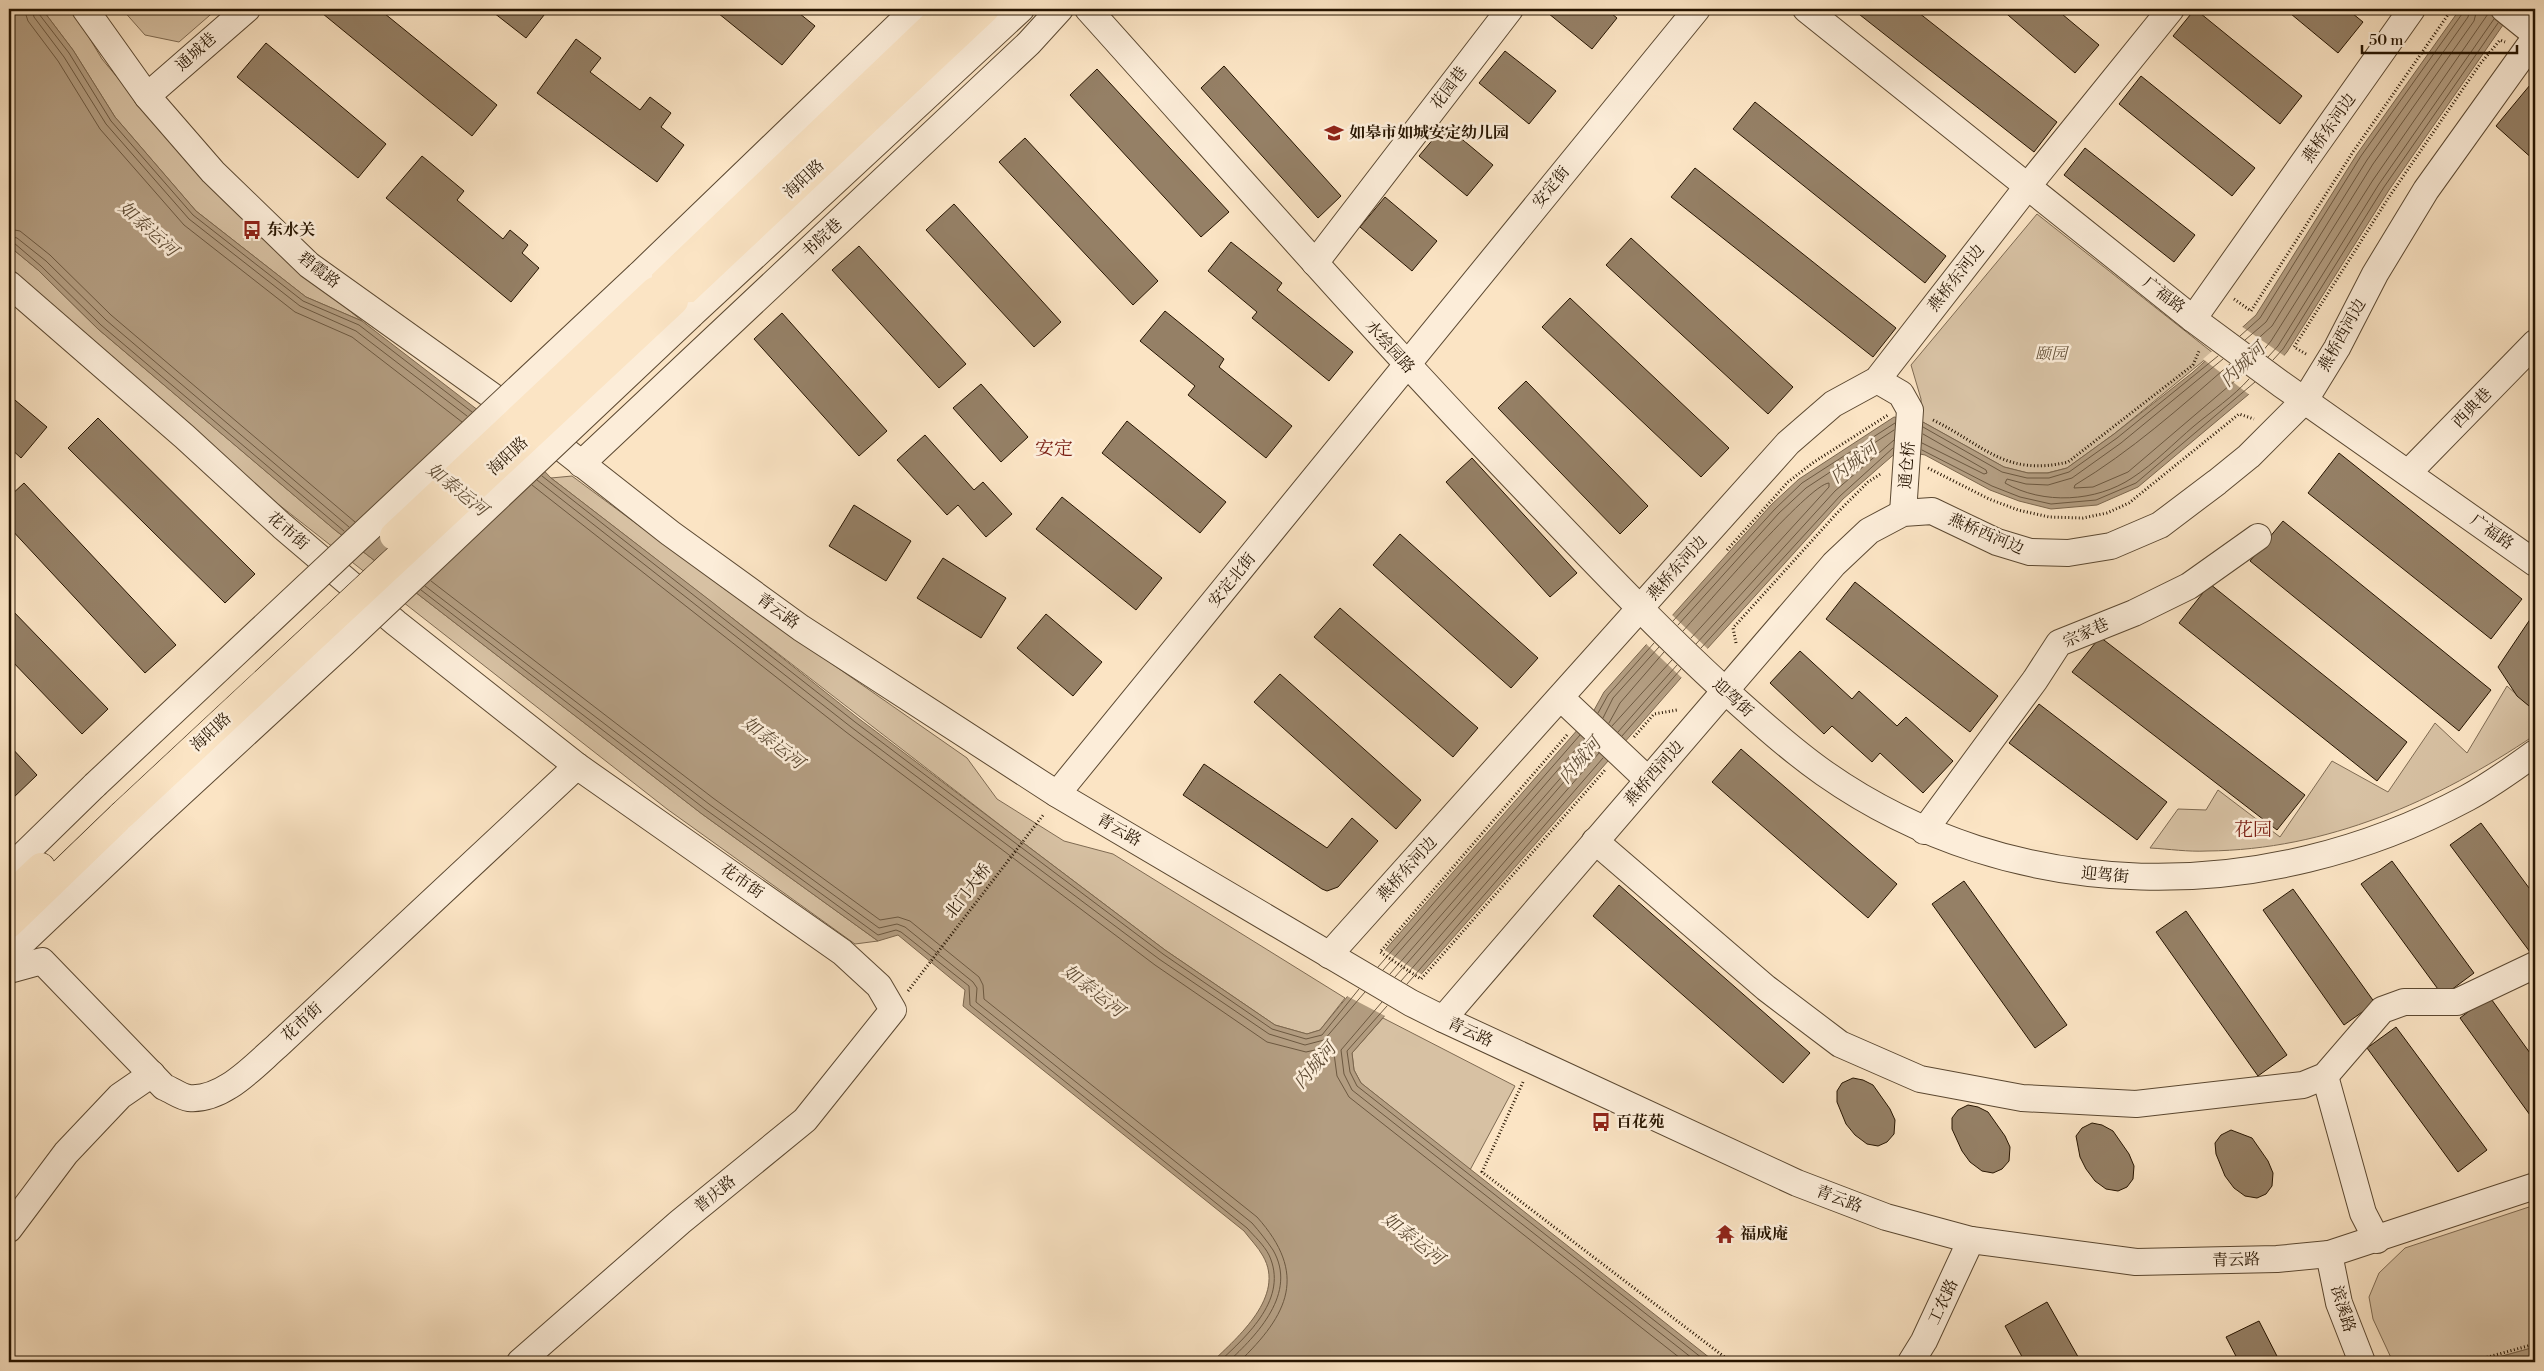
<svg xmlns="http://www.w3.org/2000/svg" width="2544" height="1371" font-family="'Libre Bodoni','Noto Serif SC',serif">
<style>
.green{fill:#d7c1a3;stroke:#7e6a52}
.water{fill:#b39d81;stroke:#7b664d}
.pier{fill:#fbe4c4}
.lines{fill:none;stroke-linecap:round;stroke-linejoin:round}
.shore{stroke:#6c5840;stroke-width:1}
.building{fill:#958066;stroke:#261400}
.minor-casing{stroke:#5b4831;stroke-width:28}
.major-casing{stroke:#261400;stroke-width:29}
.path{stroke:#261400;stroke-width:3;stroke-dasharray:1 2.5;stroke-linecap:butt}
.minor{stroke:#fcedd9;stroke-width:26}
.major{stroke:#fbe4c4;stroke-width:28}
.minor-bridge-casing{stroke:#5b4831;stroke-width:28;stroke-linecap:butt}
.major-bridge-casing{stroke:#261400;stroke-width:29;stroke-linecap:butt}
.minor-bridge{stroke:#fcedd9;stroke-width:26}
.major-bridge{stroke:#fbe4c4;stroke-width:28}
.labels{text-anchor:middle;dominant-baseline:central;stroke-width:5;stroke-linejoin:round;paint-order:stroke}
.street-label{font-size:16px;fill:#261400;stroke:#fcedd9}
.poi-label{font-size:16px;font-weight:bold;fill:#261400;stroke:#fcedd9;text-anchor:start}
.park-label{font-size:16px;font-style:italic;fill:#645139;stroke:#fcedd9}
.water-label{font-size:18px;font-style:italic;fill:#5e4b34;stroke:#fcedd9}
.quarter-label{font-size:19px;fill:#7a1f14;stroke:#fcedd9}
</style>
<rect width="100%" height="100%" fill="#fbe4c4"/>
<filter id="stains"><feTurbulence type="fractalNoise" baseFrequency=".004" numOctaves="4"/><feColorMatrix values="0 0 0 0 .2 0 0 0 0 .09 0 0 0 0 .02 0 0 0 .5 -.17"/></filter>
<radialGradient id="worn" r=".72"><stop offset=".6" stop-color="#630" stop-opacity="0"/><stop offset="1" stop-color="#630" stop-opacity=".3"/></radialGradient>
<g class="green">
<path d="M42,9H72L102,59L176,148L258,235L362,321L306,297L196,211L115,117L73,50Z"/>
<path d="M122,9H217L179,42L145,35Z"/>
<path d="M2037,214L2213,353L2114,434L2067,468L2047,473H2028L2004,467L1921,421V399L1911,365Z"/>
<path d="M9,246L38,270L98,329L335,530L702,814L878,941L855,944L667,809L218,457L9,268Z"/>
<path d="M572,476L726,590L967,758L997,799L1064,841L1113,854L1345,998L1320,1030L1307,1034L1275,1025L1165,950L1009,832L551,478Z"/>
<path d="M2507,686L2535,711V735C2437,801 2327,850 2207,851C2188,852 2169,849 2150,848L2178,809L2206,810L2218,790L2280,837L2332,761L2388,792L2435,723L2467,753Z"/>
<path d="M1383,1018L1515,1086L1470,1170L1361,1083L1354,1070L1352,1053Z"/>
<path d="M2535,1205V1347L2481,1362H2393L2373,1319L2369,1297L2379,1273L2405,1248Z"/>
</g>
<g class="water">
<path d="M9,9H42L73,50L115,117L196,211L306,297L362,321L509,434L551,478L712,602L858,718L1165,950L1275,1025L1307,1034L1320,1030L1392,942L1593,712L1604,692L1771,505L1799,479L1894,417L1921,421L2004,467L2028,473H2048L2067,468L2114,434L2192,373L2256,315L2357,154L2460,9H2514L2389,190L2287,352L2255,389L2138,487L2097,505L2051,509L2019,501L1990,490L1925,455L1899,450L1843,499L1687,671L1352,1053L1354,1070L1361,1083L1715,1362H1212C1238,1337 1286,1296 1263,1256C1258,1247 1250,1239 1244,1231L963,1006L965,990L898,935L878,941L702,814L335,530L98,329L38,270L9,246Z"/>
<path d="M2535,1347V1362H2481Z"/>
</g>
<g class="pier">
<path d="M2241,326L2286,357L2251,396L2203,359Z"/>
<path d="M1670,613L1709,650L1683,679L1644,642Z"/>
<path d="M1383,949L1424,976L1387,1017L1345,995Z"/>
</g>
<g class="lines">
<g class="shore">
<path d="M24,9L28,21L58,61L100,129L184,225L295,312L352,337L462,422"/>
<path d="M32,9L34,17L64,57L106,124L189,219L300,306L356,331L467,416"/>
<path d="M38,9L39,14L69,53L111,121L193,215L303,301L359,325L472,412"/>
<path d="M9,229L20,231L50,255L111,315L355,522"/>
<path d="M9,236L17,238L46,261L106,320L349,527"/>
<path d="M9,242L14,243L41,266L101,325L344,531"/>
<path d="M2240,336L2260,318L2361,156L2462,14L2464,9"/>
<path d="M2245,340L2266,322L2367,160L2468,17L2470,9"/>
<path d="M2252,344L2272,326L2373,164L2474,21L2477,9"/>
<path d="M2262,352L2271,341L2373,180L2490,11"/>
<path d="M2268,357L2278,346L2379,184L2494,19"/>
<path d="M2223,359L2121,443L2072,478L2048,485L2026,484L2007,479L2005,483C2043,505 2096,502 2132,478C2155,463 2174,443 2194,426C2212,411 2234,396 2249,379"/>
<path d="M2273,360L2283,349L2384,187L2498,23"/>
<path d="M2230,364C2181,407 2130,452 2075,485L2074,488L2093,487L2128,472L2243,374"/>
<path d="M1923,427L2002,472L2027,478H2049L2069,472L2117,438L2218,356"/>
<path d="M1922,443L1984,474L1987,473L1986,470L1923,434"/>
<path d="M1922,450L1992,486L2020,497L2051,504L2096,500L2136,483L2255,382"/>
<path d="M542,476L855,722L1006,836L1163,954L1272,1029L1306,1039L1322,1035L1359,989"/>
<path d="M537,480L851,727L1002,841L1159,959L1269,1034L1305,1045L1324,1040L1365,992"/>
<path d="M532,485L846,732L1155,965L1267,1042L1306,1052L1333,1046L1337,1076L1349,1097L1685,1362"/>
<path d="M431,581L713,798L880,920L898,917L910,921L979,977L983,985L984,999L1257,1217C1308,1274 1289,1314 1239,1362"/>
<path d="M425,586L709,804L879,928L897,924L905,927L973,982L977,988L976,1002L1252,1223C1259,1231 1267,1241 1273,1250C1298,1293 1257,1335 1228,1362"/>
<path d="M421,590L705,809L878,935L896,930L901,932L969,986L970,1005L1247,1228C1254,1236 1264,1245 1269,1255C1289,1298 1248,1335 1219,1362"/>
<path d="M1673,621L1775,509L1802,483L1895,423"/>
<path d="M1678,625L1779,513L1806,488L1894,430"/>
<path d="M1683,631C1703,609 1809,484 1829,483V487L1691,638"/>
<path d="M1696,644L1835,491L1894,440"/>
<path d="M1701,648L1840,496L1893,448"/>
<path d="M1598,713L1608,695L1654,643"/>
<path d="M1603,718L1613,698L1659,647"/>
<path d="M1609,723L1620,703L1664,652"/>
<path d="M1612,726L1672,660"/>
<path d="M1618,732L1677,665"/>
<path d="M1622,736L1681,669"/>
<path d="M1378,967L1580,735"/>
<path d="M1383,970L1584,740"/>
<path d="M1390,974L1585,750H1589V753L1395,977"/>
<path d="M1401,981L1599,753"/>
<path d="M1407,984L1603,758"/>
<path d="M1382,1002L1341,1050L1344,1074L1352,1090L1697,1362"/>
<path d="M1387,1006L1347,1051L1350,1072L1357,1086L1707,1362"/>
</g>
</g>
<g class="building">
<path d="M317,9H379L497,105L472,136Z"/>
<path d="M489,9H546L548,10L526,38Z"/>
<path d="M713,9H794L815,26L782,65Z"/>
<path d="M1543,9H1606L1617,18L1592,49Z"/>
<path d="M1856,9H1914L2057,122L2034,152L1855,11Z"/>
<path d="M2001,9H2056L2099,45L2075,73Z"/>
<path d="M2195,9L2302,96L2280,124L2173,36Z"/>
<path d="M2285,9H2347L2363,22L2338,53Z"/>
<path d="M576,39L601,58L590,72L640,110L650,97L671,113L661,127L684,145L657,182L537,93Z"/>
<path d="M266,43L386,144L358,178L237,77Z"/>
<path d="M1505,51L1556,91L1529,124L1479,83Z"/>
<path d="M1224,66L1341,196L1318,218L1201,88Z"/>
<path d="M1097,69L1229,212L1201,237L1070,95Z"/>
<path d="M2141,76L2255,168L2232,196L2119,104Z"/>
<path d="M2535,79V161L2496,126Z"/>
<path d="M1755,102L1946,256L1925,283L1733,129Z"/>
<path d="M1445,125L1493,165L1467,196L1419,156Z"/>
<path d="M1025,138L1158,281L1133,305L999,162Z"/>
<path d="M2085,148L2195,235L2174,262L2064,175Z"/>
<path d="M422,156L464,191L457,200L503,239L510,230L528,245L522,253L539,268L511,302L386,198Z"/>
<path d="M1695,168L1896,328L1873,357L1671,197Z"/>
<path d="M1385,197L1437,241L1412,271L1360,227Z"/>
<path d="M954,204L1061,322L1034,347L926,230Z"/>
<path d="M1631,238L1793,387L1768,414L1606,265Z"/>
<path d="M1231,242L1282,283L1277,290L1353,352L1329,381L1252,318L1257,312L1208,271Z"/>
<path d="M859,246L966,364L939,388L832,270Z"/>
<path d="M1570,298L1729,448L1701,477L1542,327Z"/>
<path d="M1165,311L1224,359L1219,367L1292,426L1266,458L1188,395L1195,386L1140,341Z"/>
<path d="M782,313L887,431L859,456L754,339Z"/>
<path d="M1526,381L1648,506L1620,534L1498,408Z"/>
<path d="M981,384L1028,437L1001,462L953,408Z"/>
<path d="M9,395L47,427L21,458L9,447Z"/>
<path d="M98,418L255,574L225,603L68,448Z"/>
<path d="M1127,421L1226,502L1200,533L1102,453Z"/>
<path d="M925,435L974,490L983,482L1012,514L986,537L958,505L947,515L897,460Z"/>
<path d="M2339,453L2522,599L2491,639L2308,493Z"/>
<path d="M1472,458L1577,573L1550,597L1446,482Z"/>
<path d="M24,483L176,645L145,673L9,527V497Z"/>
<path d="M1062,497L1162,578L1136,610L1036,529Z"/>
<path d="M854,505L911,541L886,581L829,546Z"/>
<path d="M2283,521L2491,690L2459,731L2250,561Z"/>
<path d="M1400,534L1538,658L1511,688L1373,565Z"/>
<path d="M943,558L1006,598L981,638L917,598Z"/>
<path d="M1855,582L1998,696L1970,732L1826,619Z"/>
<path d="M2210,584L2407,742L2377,781L2179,623Z"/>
<path d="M9,607L108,709L82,734L9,658Z"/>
<path d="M1340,608L1478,728L1453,757L1314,637Z"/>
<path d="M2535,612V711L2517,696L2498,667Z"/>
<path d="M1046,614L1102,662L1073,696L1017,648Z"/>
<path d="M2100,637L2305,795L2277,830L2072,672Z"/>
<path d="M1800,651L1852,699L1859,691L1897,726L1906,717L1953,761L1923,793L1880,753L1872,762L1832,726L1824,734L1770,683Z"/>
<path d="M1280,674L1421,800L1396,829L1254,702Z"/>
<path d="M2039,704L2167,802L2137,840L2009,743Z"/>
<path d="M9,745L37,775L12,799L9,795Z"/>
<path d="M1741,749L1897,884L1868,918L1712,782Z"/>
<path d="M1204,764L1327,848L1352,818L1378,841L1338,887L1327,891L1322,889L1183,795Z"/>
<path d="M2481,823L2535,896V954L2533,956L2450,845Z"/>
<path d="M2392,861L2474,973L2443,996L2361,884Z"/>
<path d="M1964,881L2067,1025L2035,1048L1932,904Z"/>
<path d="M1619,885L1810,1053L1783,1083L1593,916Z"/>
<path d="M2293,889L2375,1003L2344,1025L2263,910Z"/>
<path d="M2186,911L2287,1055L2258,1076L2156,932Z"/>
<path d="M2489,996L2535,1060V1122L2460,1018Z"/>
<path d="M2396,1027L2487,1150L2458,1172L2367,1048Z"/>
<path d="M1853,1078L1863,1080L1873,1085L1890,1109L1895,1120L1894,1134L1887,1142L1878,1146L1867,1144L1855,1135L1846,1124L1837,1102V1091L1842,1083Z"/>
<path d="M1968,1105L1978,1107L1988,1112L2005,1136L2010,1147L2009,1161L2002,1169L1993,1173L1982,1171L1970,1162L1962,1151L1952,1129V1118L1958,1110Z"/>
<path d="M2092,1123L2102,1125L2113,1131L2129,1154L2134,1166L2133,1179L2127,1187L2118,1191L2106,1189L2095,1181L2086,1169L2080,1157L2076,1136L2082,1128Z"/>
<path d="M2231,1130L2252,1138L2268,1161L2273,1173L2272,1186L2266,1194L2257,1198L2245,1196L2234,1188L2225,1176L2216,1154L2215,1143L2221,1135Z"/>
<path d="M2047,1302L2081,1362H2025L2005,1326Z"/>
<path d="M2259,1321L2280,1362H2239L2226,1337Z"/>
</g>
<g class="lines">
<g class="minor-casing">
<g id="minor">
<path d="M85,9L147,96L213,172L309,265L530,423L670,533L801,628L1057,794L1411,1003L1443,1019L1797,1183L1886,1217L1971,1240L2136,1262L2277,1259L2329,1254L2535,1186"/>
<path d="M1088,9C1231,168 1371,329 1519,483C1591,558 1662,634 1739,703C1767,728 1794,752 1824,773C2015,907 2264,907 2467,798C2491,785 2513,769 2535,753"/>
<path d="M1806,9L2193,319L2281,384L2535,563"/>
<path d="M2504,9L2535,34"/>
<path d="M147,96L247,9"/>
<path d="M1315,263L1510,9"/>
<path d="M639,275L915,9"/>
<path d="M9,284L185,437L282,526L396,623L577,766L842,952L879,986L893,1010L805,1120L680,1222L520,1362"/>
<path d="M691,315L1021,9"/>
<path d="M2193,319L2412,9"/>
<path d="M1877,380L1901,394L1910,410L1903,513"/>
<path d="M581,464L1029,43L1060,9"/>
<path d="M2408,473L2535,343"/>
<path d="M1561,698L1648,780"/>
<path d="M1057,794L1697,9"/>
<path d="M1924,831L2035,680L2059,643L2134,613L2189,586L2258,537"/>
<path d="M1595,841L1766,988L1840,1044L1920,1079L2022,1098L2136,1104L2303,1085L2325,1076L2382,1010L2404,1002H2457L2535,965"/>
<path d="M9,869L95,785"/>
<path d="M9,955L141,830"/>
<path d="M1329,955L1788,443L1833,404L1877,380L2027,187L2171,9"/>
<path d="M9,967L13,969L42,961L164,1087C172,1090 181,1097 189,1098C223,1101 254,1066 277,1046L577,766"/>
<path d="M1443,1019L1834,564L1869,531L1903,513L1932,511L1997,542L2030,552L2068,553L2111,546L2160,525L2217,482L2249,456L2305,400L2337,348L2375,274L2426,190L2535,38"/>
<path d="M2325,1076L2363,1213L2377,1240"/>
<path d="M9,1229L66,1153L120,1096L152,1074"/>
<path d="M2329,1254L2339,1303L2362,1362"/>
<path d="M1911,1362L1924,1341L1971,1240"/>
</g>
</g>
<g class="major-casing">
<g id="major">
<path d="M655,291L950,9"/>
<path d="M674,301L985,9"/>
<path d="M9,897L41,867"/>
<path d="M9,924L122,815"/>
</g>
</g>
<g class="path">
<path d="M2234,299L2251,311L2353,152L2452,9"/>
<path d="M2306,354L2294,347L2389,197L2480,64L2500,40L2505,42"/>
<path d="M1933,420C1984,445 2005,477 2068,462L2193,365L2199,351"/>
<path d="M1928,468L1989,499L2018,510L2049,517L2083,518L2107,513L2129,503L2239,414L2254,419"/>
<path d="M1727,550L1788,482L1814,462L1888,415"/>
<path d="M1736,643L1733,628L1837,513L1868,482L1882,473"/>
<path d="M1567,735L1380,952L1421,979L1605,770"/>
<path d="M1634,737L1654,714L1677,710"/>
<path d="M908,991L1044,814"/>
<path d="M1523,1082L1482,1172L1731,1362"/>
<path d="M2470,1362L2535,1344"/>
</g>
<use href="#minor" class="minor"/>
<use href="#major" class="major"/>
<g class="minor-bridge-casing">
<g id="minor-bridge">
<path d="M95,785L639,275"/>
<path d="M141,830L344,643L691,315"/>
</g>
</g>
<g class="major-bridge-casing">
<g id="major-bridge">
<path d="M394,536L655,291"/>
<path d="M122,815L674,301"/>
</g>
</g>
<use href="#minor-bridge" class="minor-bridge"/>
<use href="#major-bridge" class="major-bridge"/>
</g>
<defs>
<g id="school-bare" transform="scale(1.5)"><path d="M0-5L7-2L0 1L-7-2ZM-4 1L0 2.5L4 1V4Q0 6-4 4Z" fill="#8f2418" stroke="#fcedd9" stroke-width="2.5" paint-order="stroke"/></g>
<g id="bus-bare" transform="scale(1.5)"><path d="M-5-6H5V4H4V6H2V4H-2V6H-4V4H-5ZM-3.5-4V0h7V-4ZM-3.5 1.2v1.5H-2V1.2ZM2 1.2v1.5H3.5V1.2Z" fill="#8f2418" stroke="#fcedd9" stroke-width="2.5" paint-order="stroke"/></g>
<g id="temple-bare" transform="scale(1.5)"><path d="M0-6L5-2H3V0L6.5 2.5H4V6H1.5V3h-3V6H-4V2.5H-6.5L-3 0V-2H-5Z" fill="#8f2418" stroke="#fcedd9" stroke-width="2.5" paint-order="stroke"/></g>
</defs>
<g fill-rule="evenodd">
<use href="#school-bare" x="1334" y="133"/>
<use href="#bus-bare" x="252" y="230"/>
<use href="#bus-bare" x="1601" y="1122"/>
<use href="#temple-bare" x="1725" y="1234"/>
</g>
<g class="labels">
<g class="street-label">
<text transform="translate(196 52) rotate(-42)">通城巷</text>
<text transform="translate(1449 88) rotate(-53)">花园巷</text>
<text transform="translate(2329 128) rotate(-55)">燕桥东河边</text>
<text transform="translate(804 179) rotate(-43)">海阳路</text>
<text transform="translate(1551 187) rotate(-51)">安定街</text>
<text transform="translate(822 238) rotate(-43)">书院巷</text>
<text transform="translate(319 270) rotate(38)">碧霞路</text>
<text transform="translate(1956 278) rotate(-52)">燕桥东河边</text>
<text transform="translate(2164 295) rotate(38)">广福路</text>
<text transform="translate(2342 335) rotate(-61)">燕桥西河边</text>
<text transform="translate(1390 347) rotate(48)">水绘园路</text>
<text transform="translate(2472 408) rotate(-46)">西典巷</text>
<text transform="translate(508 456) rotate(-43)">海阳路</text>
<text transform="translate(1907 465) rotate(-85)">通仓桥</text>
<text transform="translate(288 531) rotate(41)">花市街</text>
<text transform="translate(2492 532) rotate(35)">广福路</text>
<text transform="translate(1986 534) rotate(23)">燕桥西河边</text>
<text transform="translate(1677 568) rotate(-48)">燕桥东河边</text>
<text transform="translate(1232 580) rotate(-51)">安定北街</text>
<text transform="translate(778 611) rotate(36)">青云路</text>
<text transform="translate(2086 633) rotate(-24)">宗家巷</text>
<text transform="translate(1733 698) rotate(42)">迎驾街</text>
<text transform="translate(211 732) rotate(-43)">海阳路</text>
<text transform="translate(1654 773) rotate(-49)">燕桥西河边</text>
<text transform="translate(1119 830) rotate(30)">青云路</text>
<text transform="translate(1407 869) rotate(-48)">燕桥东河边</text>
<text transform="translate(2105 875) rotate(5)">迎驾街</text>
<text transform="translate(742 881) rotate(35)">花市街</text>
<text transform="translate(968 891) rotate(-52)">北门大桥</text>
<text transform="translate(302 1022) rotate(-43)">花市街</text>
<text transform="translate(1470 1032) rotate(25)">青云路</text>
<text transform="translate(715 1194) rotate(-39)">普庆路</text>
<text transform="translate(1839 1199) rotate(21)">青云路</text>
<text transform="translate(2236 1260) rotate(-2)">青云路</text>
<text transform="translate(1943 1302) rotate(-65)">工农路</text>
<text transform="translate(2343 1309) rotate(73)">滨溪路</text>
</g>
<g class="poi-label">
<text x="1349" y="133">如皋市如城安定幼儿园</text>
<text x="267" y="230">东水关</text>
<text x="1616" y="1122">百花苑</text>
<text x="1740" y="1234">福成庵</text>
</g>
<g class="park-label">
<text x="2051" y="354">颐园</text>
</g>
<g class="water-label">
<text transform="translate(148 229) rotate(42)">如泰运河</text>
<text transform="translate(2243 365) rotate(-44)">内城河</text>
<text transform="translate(1854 463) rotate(-38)">内城河</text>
<text transform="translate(457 490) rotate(39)">如泰运河</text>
<text transform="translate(773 743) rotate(38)">如泰运河</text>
<text transform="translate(1580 761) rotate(-49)">内城河</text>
<text transform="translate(1093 991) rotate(38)">如泰运河</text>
<text transform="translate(1315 1066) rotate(-49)">内城河</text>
<text transform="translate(1413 1239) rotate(38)">如泰运河</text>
</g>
<g class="quarter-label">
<text x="1054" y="449">安定</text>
<text x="2253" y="830">花园</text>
</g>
</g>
<rect width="2544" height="1371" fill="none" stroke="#fbe4c4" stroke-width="30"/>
<rect x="10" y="10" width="2524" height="1351" fill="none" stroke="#261400" stroke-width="2.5"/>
<rect x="15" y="15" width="2514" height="1341" fill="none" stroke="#261400"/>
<path d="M2362 45v8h155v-8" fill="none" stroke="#261400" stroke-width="2.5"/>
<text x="2369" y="45" font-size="15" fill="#261400" stroke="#fcedd9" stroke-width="4" paint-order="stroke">50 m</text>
<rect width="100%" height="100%" filter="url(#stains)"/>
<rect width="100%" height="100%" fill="url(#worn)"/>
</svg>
